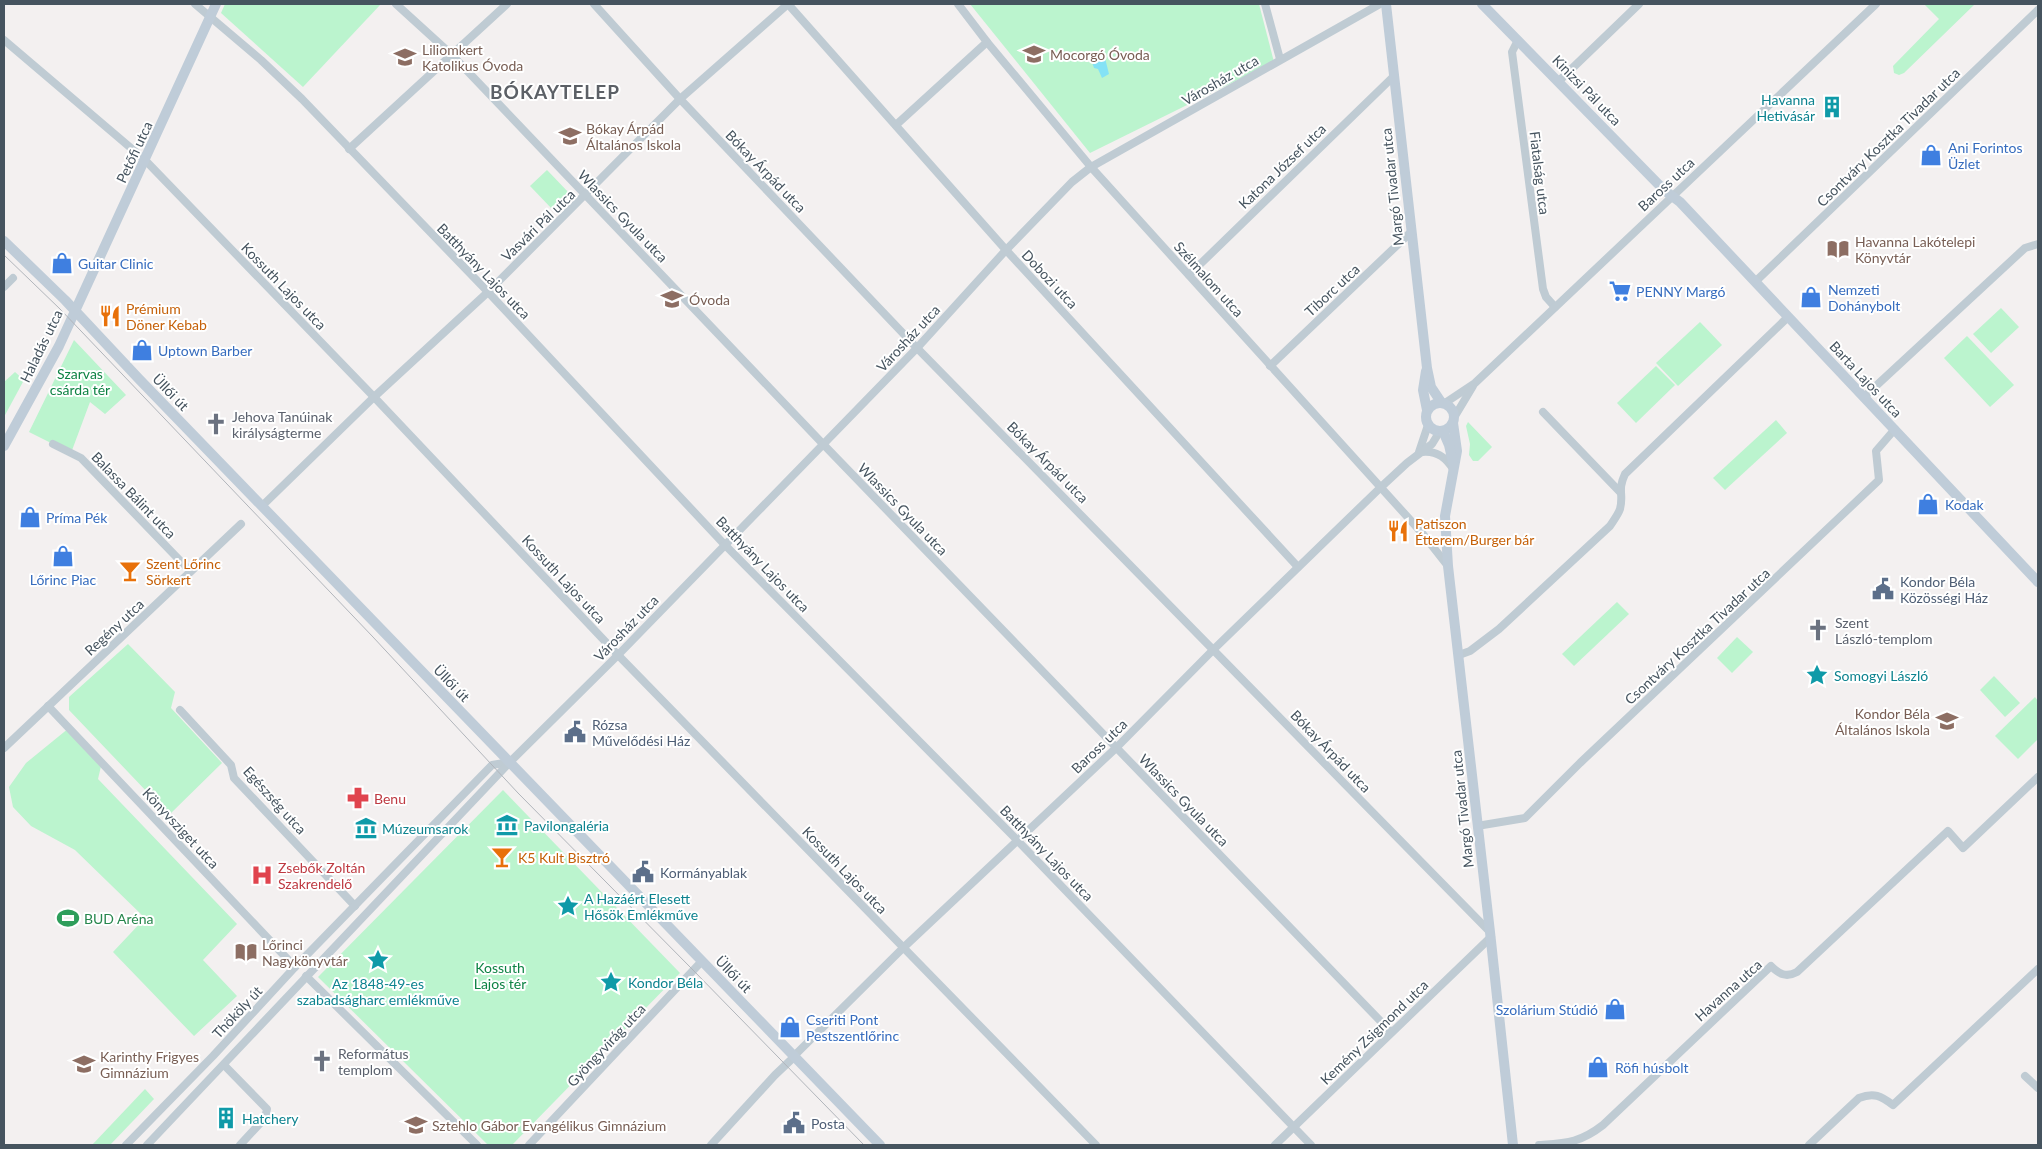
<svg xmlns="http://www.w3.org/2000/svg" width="2042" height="1149" font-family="Lato,sans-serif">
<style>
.green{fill:#bbf4ce}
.water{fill:#84e2f5}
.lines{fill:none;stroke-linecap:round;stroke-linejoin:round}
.street{stroke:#bfcbd3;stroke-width:8}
.secondary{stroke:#bfccd8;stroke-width:10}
.tram{stroke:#b1b5bb;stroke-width:1}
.labels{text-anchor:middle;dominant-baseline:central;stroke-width:4;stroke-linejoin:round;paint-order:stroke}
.education-label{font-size:14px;fill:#785e54;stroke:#fff;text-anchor:start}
.street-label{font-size:14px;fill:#46545f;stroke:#fff}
.culture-label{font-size:14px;fill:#0d838f;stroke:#fff;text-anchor:start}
.shop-label{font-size:14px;fill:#366cbe;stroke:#fff;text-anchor:start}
.food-label{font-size:14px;fill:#c56008;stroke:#fff;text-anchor:start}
.park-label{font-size:14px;fill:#0e8344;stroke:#fff}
.worship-label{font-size:14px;fill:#5b616d;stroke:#fff;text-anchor:start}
.service-label{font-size:14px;fill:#4e5e75;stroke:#fff;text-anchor:start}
.health-label{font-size:14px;fill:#be3a42;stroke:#fff;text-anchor:start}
.leisure-label{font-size:14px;fill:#27864d;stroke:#fff;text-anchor:start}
.district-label{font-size:19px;font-weight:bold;letter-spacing:1px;fill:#5c6066;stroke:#fff}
</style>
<rect width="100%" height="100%" fill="#f3f0f0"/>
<g class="green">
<path d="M225,4H381L303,87L221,13Z"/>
<path d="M970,4H1259L1274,62L1090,153Z"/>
<path d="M1924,4H1975L1904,73L1899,75L1894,73L1893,66L1939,19Z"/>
<path d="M547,170L570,194L553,210L530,186Z"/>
<path d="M2001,308L2019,327L1991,353L1973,334Z"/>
<path d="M1700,322L1722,345L1678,386L1656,363Z"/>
<path d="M1967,336L2014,385L1990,407L1944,358Z"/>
<path d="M74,340L126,395L105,414L90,402L71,453L29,432Z"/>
<path d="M1656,366L1675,385L1636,423L1617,403Z"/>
<path d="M15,372L24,380L4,417V382Z"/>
<path d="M1776,420L1787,433L1725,490L1713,478Z"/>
<path d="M1468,422L1492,447L1478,461H1473L1469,455L1470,444L1466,426Z"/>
<path d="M1617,602L1629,614L1574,666L1562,654Z"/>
<path d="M1737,637L1753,652L1732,673L1717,658Z"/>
<path d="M128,644L175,692L171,708L222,763L169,815L69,710V697Z"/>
<path d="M1994,676L2020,703L2005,717L1980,690Z"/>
<path d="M2035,697L2038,701V739L2018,759L1995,736Z"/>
<path d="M69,728L102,762L98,779L237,924L203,960L237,996L194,1036L113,952L145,918L75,850L31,826L13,807L9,787L26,763Z"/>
<path d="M503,790L680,973L512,1145H488L318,977Z"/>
<path d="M145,1089L154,1099L110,1145H92Z"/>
</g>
<path class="water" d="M1099,57L1105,58L1109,74L1102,78L1098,69L1094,68L1092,62Z"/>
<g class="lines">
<g class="street">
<path d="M195,4L261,60L302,99L488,292L724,544L1017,840L1311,1145"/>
<path d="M396,4L452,55L823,444L1391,1032"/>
<path d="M594,4L680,99L917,348L1490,932"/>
<path d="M788,4L1006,250L1298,567"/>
<path d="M958,4L987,42L1091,167L1422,533L1448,566"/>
<path d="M1265,4L1280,59"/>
<path d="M4,40L145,160L374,397L618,655L1096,1145"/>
<path d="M1518,40L1512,52L1543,289L1546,297L1555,307"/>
<path d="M1559,81L1639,4"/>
<path d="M896,125L987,42"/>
<path d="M349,149L507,4"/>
<path d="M1189,275L1394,76"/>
<path d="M1755,282L2038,10"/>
<path d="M4,287L13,278"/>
<path d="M1270,366L1411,232"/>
<path d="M1864,397L2025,248L2038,244"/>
<path d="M1445,403L1475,383L1876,4"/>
<path d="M1543,412L1620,492"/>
<path d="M1455,416L1473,386"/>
<path d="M53,444L81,458L190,571"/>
<path d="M1419,452L1428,425"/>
<path d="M1421,452C1435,450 1446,457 1453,469"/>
<path d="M262,506L374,397L488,292L680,99L788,4"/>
<path d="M1459,655L1470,651L1499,629L1610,526C1613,521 1618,515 1620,509C1624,494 1617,491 1625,474L1788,317"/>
<path d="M48,706L295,967"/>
<path d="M180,710L231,765L234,778L355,906"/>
<path d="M4,748L241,524"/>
<path d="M1477,826L1525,818L1580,763L1879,480L1876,451L1895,429"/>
<path d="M306,976L477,1145"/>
<path d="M794,1056L903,948L1116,748L1214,649L1380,488L1407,463L1432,444L1440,431"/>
<path d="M225,1066L267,1109L265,1118L240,1145"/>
<path d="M2025,1076L2038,1088"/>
<path d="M126,1145L213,1056L295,967L492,765L510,762"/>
<path d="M147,1145L510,762L618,655L917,348L1006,250L1072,182L1091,167L1380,4"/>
<path d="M529,1145L702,961"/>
<path d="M711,1145L775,1075L794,1057"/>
<path d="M1275,1145L1491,937"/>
<path d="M1539,1145C1566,1143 1580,1143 1603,1125L1771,966C1779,974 1786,978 1797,972L1948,831L1963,848L2038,777"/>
<path d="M1809,1145L1859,1098C1874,1092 1881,1096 1893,1105L2038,969"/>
</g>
<g class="secondary">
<path d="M1386,4L1427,368L1431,387L1441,402"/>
<path d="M1482,4L1664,190L1680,202L2038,582"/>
<path d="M4,241L65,300L139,379L880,1145"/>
<path d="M1426,371L1423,390L1427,410"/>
<circle cx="1440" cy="417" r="14"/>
<path d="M1453,423L1457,451L1445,516L1448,566L1490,932L1513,1145"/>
<path d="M1443,431L1449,445L1453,463"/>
<path d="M4,446L59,346L216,4"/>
</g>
<path class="tram" d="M4,255L60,309L373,637L518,793L693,970L864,1145"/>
</g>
<defs>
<g id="school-bare" transform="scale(1.725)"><path d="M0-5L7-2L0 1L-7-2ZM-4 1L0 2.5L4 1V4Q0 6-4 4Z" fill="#8d6e63" stroke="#fff" stroke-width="2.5" paint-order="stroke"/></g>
<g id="building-bare" transform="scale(1.725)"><path d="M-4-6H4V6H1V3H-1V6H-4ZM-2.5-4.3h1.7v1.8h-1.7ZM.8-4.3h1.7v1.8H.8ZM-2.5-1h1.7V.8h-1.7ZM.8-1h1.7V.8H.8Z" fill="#0f9aa8" stroke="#fff" stroke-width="2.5" paint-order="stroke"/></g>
<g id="shop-bare" transform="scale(1.725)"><path d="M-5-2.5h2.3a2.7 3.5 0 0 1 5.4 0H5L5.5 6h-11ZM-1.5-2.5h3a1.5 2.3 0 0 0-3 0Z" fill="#3f7fe0" stroke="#fff" stroke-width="2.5" paint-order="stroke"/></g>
<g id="library-bare" transform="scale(1.725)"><path d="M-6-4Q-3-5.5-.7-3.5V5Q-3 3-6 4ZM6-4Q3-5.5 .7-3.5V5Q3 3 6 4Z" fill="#8d6e63" stroke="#fff" stroke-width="2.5" paint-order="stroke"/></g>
<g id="supermarket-bare" transform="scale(1.725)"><path d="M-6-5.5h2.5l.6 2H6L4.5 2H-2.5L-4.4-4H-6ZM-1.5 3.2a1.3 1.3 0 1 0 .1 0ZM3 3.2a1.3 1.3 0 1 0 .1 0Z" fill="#3f7fe0" stroke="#fff" stroke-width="2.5" paint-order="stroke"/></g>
<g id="restaurant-bare" transform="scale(1.725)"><path d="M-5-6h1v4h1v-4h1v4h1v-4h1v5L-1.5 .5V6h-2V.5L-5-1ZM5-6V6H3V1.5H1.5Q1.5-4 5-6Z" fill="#e8710a" stroke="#fff" stroke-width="2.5" paint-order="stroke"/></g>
<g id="church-bare" transform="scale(1.725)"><path d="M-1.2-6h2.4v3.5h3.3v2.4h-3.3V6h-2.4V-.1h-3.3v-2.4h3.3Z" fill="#6b7280" stroke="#fff" stroke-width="2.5" paint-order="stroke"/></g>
<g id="bar-bare" transform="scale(1.725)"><path d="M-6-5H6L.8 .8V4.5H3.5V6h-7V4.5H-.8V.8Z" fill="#e8710a" stroke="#fff" stroke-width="2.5" paint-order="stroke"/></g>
<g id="civic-bare" transform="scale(1.725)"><path d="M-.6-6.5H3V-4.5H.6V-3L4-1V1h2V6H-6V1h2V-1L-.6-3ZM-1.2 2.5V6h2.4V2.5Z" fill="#5c6f8a" stroke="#fff" stroke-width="2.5" paint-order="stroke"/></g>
<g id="sight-bare" transform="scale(1.725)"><path d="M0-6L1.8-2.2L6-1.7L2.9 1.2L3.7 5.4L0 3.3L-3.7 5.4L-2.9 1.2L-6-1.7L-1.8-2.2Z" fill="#0f9aa8" stroke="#fff" stroke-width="2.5" paint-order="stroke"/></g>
<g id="pharmacy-bare" transform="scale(1.725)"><path d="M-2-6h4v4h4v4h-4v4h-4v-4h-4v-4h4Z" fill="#e0444e" stroke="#fff" stroke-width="2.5" paint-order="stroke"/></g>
<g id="museum-bare" transform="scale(1.725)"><path d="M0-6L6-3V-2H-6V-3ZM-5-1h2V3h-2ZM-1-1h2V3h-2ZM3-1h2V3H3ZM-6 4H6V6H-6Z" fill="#0f9aa8" stroke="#fff" stroke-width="2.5" paint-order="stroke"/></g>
<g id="hospital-bare" transform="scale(1.725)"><path d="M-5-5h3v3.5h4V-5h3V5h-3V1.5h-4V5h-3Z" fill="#e0444e" stroke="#fff" stroke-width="2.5" paint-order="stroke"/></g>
<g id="stadium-bare" transform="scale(1.725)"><path d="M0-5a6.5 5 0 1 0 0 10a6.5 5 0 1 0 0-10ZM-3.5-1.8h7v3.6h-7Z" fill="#2e9e5b" stroke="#fff" stroke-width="2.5" paint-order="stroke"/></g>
</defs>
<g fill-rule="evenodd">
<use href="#school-bare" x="1034" y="54"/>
<use href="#school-bare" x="405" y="57"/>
<use href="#building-bare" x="1832" y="107"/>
<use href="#school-bare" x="570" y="136"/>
<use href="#shop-bare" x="1931" y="155"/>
<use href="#library-bare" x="1838" y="249"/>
<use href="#shop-bare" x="62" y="263"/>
<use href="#supermarket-bare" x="1620" y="291"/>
<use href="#shop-bare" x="1811" y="297"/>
<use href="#school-bare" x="672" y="299"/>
<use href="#restaurant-bare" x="110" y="316"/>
<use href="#shop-bare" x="142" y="350"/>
<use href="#church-bare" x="216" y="424"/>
<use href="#shop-bare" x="1928" y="504"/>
<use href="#shop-bare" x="30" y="517"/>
<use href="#restaurant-bare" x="1398" y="531"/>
<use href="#shop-bare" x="63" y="556"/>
<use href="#bar-bare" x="130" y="571"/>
<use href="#civic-bare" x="1883" y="589"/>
<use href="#church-bare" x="1818" y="630"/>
<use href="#sight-bare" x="1817" y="675"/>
<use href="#school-bare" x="1947" y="721"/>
<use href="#civic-bare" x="575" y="732"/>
<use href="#pharmacy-bare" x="358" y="798"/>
<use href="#museum-bare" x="507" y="825"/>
<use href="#museum-bare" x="366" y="828"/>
<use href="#bar-bare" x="502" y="857"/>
<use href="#civic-bare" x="643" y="872"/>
<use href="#hospital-bare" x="262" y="875"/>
<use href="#sight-bare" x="568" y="906"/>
<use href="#stadium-bare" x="68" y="918"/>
<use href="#library-bare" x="246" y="952"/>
<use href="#sight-bare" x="378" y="960"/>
<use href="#sight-bare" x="611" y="982"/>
<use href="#shop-bare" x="1615" y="1009"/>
<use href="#shop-bare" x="790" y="1027"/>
<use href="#church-bare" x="322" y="1061"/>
<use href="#school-bare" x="84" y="1064"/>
<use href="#shop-bare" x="1598" y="1067"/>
<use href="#building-bare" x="226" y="1118"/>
<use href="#civic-bare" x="794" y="1123"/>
<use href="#school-bare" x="416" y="1125"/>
</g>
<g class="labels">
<g class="education-label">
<text x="422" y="49">Liliomkert<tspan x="422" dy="16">Katolikus Óvoda</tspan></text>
<text x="1050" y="54">Mocorgó Óvoda</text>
<text x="586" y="128">Bókay Árpád<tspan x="586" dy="16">Általános Iskola</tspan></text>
<text x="1855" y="241">Havanna Lakótelepi<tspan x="1855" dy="16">Könyvtár</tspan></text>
<text x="689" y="299">Óvoda</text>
<text x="1930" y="713" text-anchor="end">Kondor Béla<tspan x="1930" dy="16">Általános Iskola</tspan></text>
<text x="262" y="944">Lőrinci<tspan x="262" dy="16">Nagykönyvtár</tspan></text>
<text x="100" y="1056">Karinthy Frigyes<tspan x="100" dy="16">Gimnázium</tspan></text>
<text x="432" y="1125">Sztehlo Gábor Evangélikus Gimnázium</text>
</g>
<g class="street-label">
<text transform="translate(1220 80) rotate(-30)">Városház utca</text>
<text transform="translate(1587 90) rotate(46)">Kinizsi Pál utca</text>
<text transform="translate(1888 137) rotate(-44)">Csontváry Kosztka Tivadar utca</text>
<text transform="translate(134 152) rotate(-65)">Petőfi utca</text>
<text transform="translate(1282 166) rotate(-44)">Katona József utca</text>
<text transform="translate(766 171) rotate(46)">Bókay Árpád utca</text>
<text transform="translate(1540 173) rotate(83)">Fiatalság utca</text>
<text transform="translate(1666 184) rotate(-43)">Baross utca</text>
<text transform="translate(1392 187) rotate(-96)">Margó Tivadar utca</text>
<text transform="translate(623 216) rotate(46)">Wlassics Gyula utca</text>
<text transform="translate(538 225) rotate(-44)">Vasvári Pál utca</text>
<text transform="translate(484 271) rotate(46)">Batthyány Lajos utca</text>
<text transform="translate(1050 279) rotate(47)">Dobozi utca</text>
<text transform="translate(1209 279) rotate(48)">Szélmalom utca</text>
<text transform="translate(284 286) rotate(46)">Kossuth Lajos utca</text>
<text transform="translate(1332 290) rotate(-43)">Tiborc utca</text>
<text transform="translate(908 338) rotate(-47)">Városház utca</text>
<text transform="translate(41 346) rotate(-64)">Haladás utca</text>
<text transform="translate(1866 379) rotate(47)">Barta Lajos utca</text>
<text transform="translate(171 392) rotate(46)">Üllői út</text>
<text transform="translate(1048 462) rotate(45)">Bókay Árpád utca</text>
<text transform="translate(134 495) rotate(46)">Balassa Bálint utca</text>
<text transform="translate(903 509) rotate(46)">Wlassics Gyula utca</text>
<text transform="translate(763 564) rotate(46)">Batthyány Lajos utca</text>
<text transform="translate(564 579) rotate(47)">Kossuth Lajos utca</text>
<text transform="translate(114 627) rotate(-43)">Regény utca</text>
<text transform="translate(626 628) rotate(-46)">Városház utca</text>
<text transform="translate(1697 636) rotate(-43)">Csontváry Kosztka Tivadar utca</text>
<text transform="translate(452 683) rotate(46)">Üllői út</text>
<text transform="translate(1099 746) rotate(-44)">Baross utca</text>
<text transform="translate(1331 751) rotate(46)">Bókay Árpád utca</text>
<text transform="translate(275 800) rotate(48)">Egészség utca</text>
<text transform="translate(1184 800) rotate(46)">Wlassics Gyula utca</text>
<text transform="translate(1462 809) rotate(-96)">Margó Tivadar utca</text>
<text transform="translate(181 828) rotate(47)">Könyvsziget utca</text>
<text transform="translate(1047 853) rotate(46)">Batthyány Lajos utca</text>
<text transform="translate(845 870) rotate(46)">Kossuth Lajos utca</text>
<text transform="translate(734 974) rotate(46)">Üllői út</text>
<text transform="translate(1728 990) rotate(-42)">Havanna utca</text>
<text transform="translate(237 1012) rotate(-47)">Thököly út</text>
<text transform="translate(1374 1032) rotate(-44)">Kemény Zsigmond utca</text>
<text transform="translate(606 1045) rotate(-47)">Gyöngyvirág utca</text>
</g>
<g class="culture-label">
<text x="1815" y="99" text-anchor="end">Havanna<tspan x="1815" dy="16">Hetivásár</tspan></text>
<text x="1834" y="675">Somogyi László</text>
<text x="524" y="825">Pavilongaléria</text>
<text x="382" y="828">Múzeumsarok</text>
<text x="584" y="898">A Hazáért Elesett<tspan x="584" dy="16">Hősök Emlékműve</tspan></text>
<text x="628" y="982">Kondor Béla</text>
<text x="378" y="983" text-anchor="middle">Az 1848-49-es<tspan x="378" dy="16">szabadságharc emlékműve</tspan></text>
<text x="242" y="1118">Hatchery</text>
</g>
<g class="shop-label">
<text x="1948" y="147">Ani Forintos<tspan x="1948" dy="16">Üzlet</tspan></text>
<text x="78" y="263">Guitar Clinic</text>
<text x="1828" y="289">Nemzeti<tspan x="1828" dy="16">Dohánybolt</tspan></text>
<text x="1636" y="291">PENNY Margó</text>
<text x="158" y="350">Uptown Barber</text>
<text x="1945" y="504">Kodak</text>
<text x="46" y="517">Príma Pék</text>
<text x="63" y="579" text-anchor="middle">Lőrinc Piac</text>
<text x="1598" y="1009" text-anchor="end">Szolárium Stúdió</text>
<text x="806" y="1019">Cseriti Pont<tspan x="806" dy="16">Pestszentlőrinc</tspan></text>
<text x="1615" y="1067">Röfi húsbolt</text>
</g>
<g class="food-label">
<text x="126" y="308">Prémium<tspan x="126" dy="16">Döner Kebab</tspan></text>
<text x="1415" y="523">Patiszon<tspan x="1415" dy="16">Étterem/Burger bár</tspan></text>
<text x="146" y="563">Szent Lőrinc<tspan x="146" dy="16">Sörkert</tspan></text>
<text x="518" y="857">K5 Kult Bisztró</text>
</g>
<g class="park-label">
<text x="80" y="373">Szarvas<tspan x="80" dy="16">csárda tér</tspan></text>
<text x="500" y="967">Kossuth<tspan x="500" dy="16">Lajos tér</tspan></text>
</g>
<g class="worship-label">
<text x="232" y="416">Jehova Tanúinak<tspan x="232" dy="16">királyságterme</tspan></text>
<text x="1835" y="622">Szent<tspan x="1835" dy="16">László-templom</tspan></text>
<text x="338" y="1053">Református<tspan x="338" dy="16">templom</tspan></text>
</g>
<g class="service-label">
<text x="1900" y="581">Kondor Béla<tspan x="1900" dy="16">Közösségi Ház</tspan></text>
<text x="592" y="724">Rózsa<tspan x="592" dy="16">Művelődési Ház</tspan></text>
<text x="660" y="872">Kormányablak</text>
<text x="811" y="1123">Posta</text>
</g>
<g class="health-label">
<text x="374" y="798">Benu</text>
<text x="278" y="867">Zsebők Zoltán<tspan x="278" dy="16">Szakrendelő</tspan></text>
</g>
<g class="leisure-label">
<text x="84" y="918">BUD Aréna</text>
</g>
<g class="district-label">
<text x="555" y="91">BÓKAYTELEP</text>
</g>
</g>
<rect width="2042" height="1149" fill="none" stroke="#46545f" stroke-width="10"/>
</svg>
